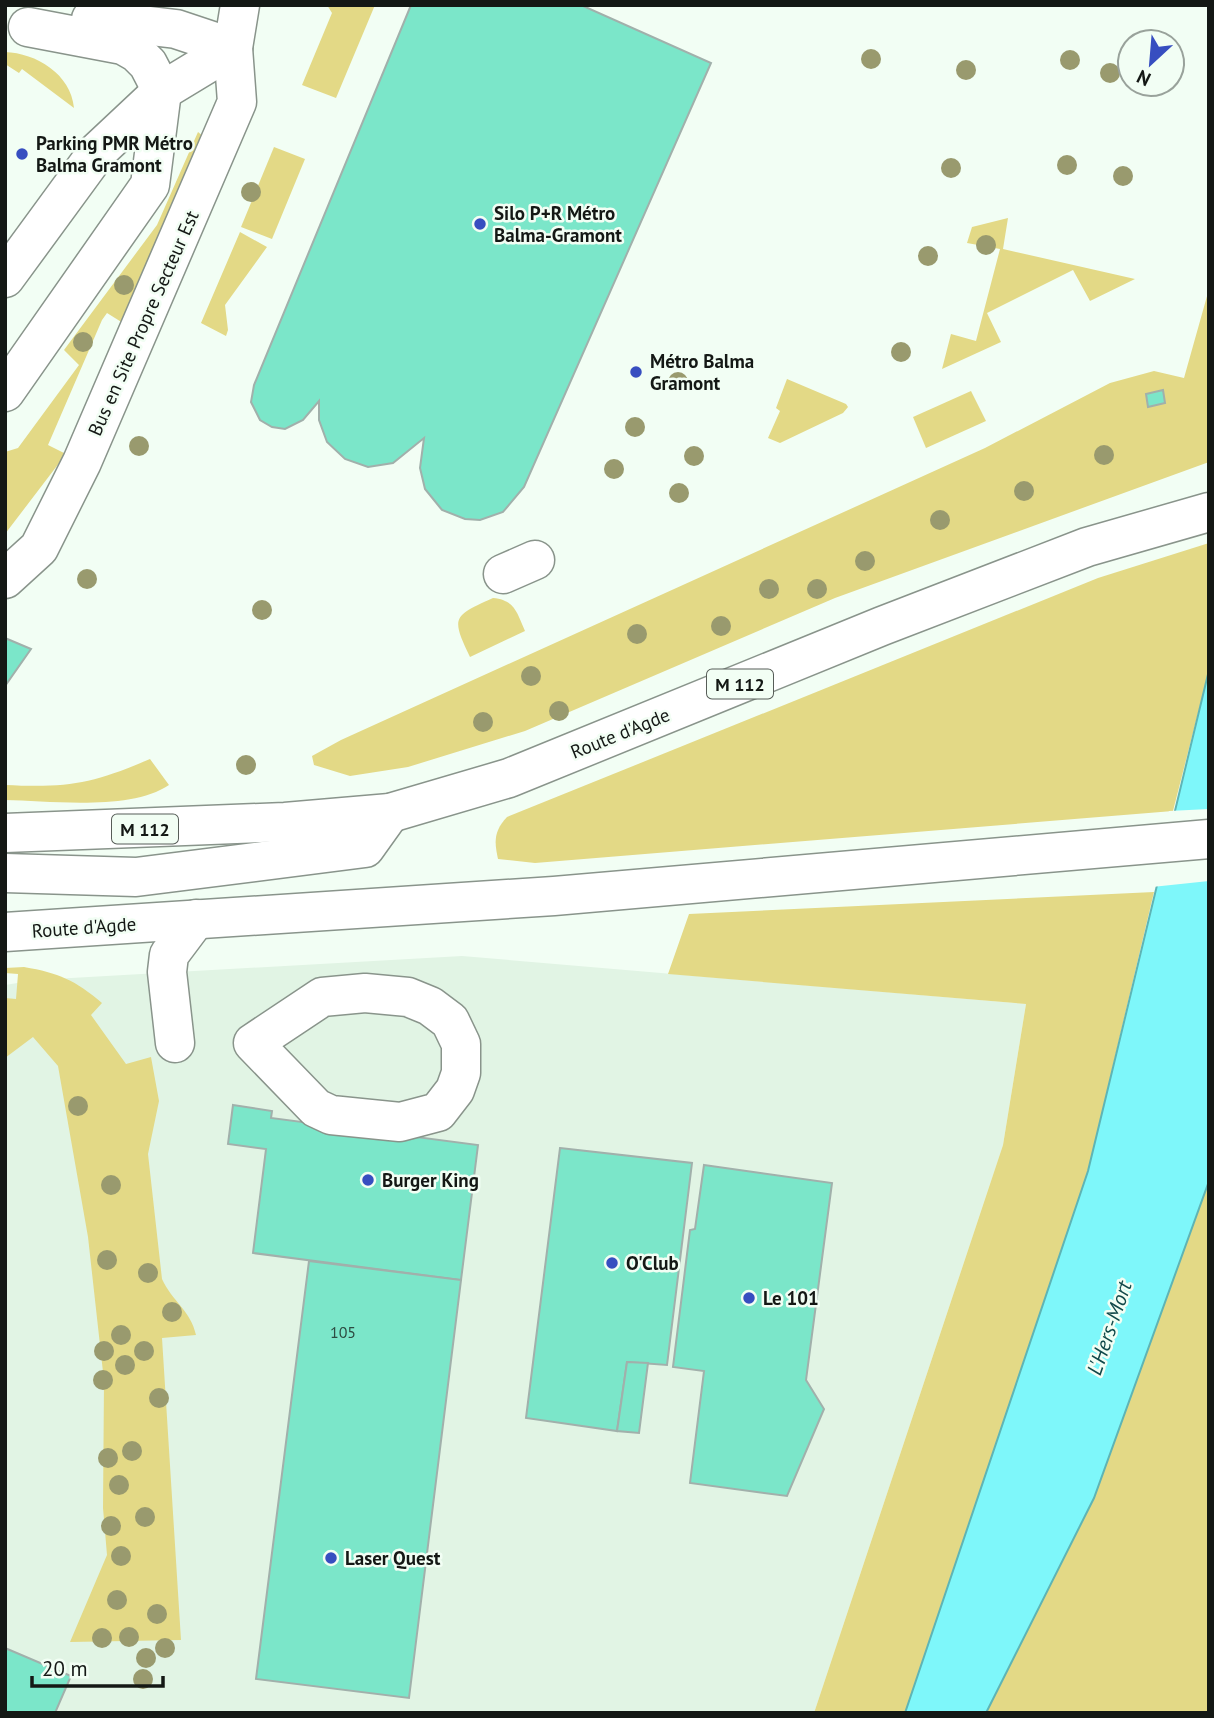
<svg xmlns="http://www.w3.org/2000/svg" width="1214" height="1718" font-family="'PT Sans',sans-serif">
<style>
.built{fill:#e1f4e4}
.green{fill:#e3d986}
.water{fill:#7ef7fa;stroke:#5eb4b5;stroke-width:2}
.pier{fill:#f2fef4}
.building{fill:#7be6c9;stroke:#a1b0ab;stroke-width:2}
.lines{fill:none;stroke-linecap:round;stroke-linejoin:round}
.minor-casing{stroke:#89948b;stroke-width:41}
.major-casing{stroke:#89948b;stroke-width:41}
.minor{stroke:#fff;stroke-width:38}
.major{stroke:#fff;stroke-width:38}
.tree{fill:#999a6e}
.poi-dot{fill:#374ec0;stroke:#f2fef4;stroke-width:2.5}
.labels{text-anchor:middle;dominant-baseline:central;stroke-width:5;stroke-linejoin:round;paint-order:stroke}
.number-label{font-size:16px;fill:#2e4c42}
.shield{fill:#f2fef4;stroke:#575d58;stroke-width:2}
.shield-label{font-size:18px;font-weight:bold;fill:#141815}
.poi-label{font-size:19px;font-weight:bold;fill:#141815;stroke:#f2fef4;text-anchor:start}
.street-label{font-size:19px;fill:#141815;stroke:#f2fef4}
.water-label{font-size:21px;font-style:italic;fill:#11494a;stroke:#f2fef4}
</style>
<rect width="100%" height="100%" fill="#f2fef4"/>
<path class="built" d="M462,956L1026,1004L1003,1145L814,1713H5V985L36,980Z"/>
<g class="green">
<path d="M327,5H375L336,98L302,85L332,13Z"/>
<path d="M5,52C36,53 71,74 74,108L22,69L19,73L5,64Z"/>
<path d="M198,132L204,137L123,323L107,313L102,320L48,445L66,454L5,534V452L18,448L79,365L64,350L157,225Z"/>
<path d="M274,147L305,159L272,239L241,227Z"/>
<path d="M1008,218L1003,249L1135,279L1090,301L1073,270L987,313L1001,342L942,369L951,334L976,341L1000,249L967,243L972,227Z"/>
<path d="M240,232L267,247L225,305L228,330L226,336L201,323Z"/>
<path d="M1209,289V462L835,598L525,731L408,767L350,776L314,765L312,756L341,740L985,448L1110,383L1154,371L1184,378Z"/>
<path d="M787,379L846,404L848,407L843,413L780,443L768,438L780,411L776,408Z"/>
<path d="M971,391L986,421L926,448L913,417Z"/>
<path d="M1209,543V670L1173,811L535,863L498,859C494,841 494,831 507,817L1098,578Z"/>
<path d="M493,598C515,600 517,613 525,631L470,657C450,616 454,616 493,598Z"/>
<path d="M150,759L169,785C131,811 51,801 5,800V785C68,788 92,784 150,759Z"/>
<path d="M1154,892L1088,1171L905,1713H814L1003,1145L1026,1004L668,974L689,914Z"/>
<path d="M24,967C59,973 75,980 102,1003L91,1015L126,1064L151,1057L159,1101L148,1154L162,1279C172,1301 191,1311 196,1335L162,1338L181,1640L70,1642L107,1555L103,1508L104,1381L88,1237L58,1066L33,1037L5,1058V998L16,999L18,974L5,973V968Z"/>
<path d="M1209,1181V1713H986L1094,1498Z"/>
</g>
<path class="water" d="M1209,670V1181L1094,1498L986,1713H905L1088,1171Z"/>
<path class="pier" d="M1209,809V881L1152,887L1169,811Z"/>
<g class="building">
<path d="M411,5H581L711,63L524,487L503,512L480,520L465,519L442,510L425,489L420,468L424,438L393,463L368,467L345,459L327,442L319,420V401L303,420L285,429L272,427L260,420L251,402L254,385Z"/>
<path d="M1163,390L1165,403L1148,407L1146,394Z"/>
<path d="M5,638L31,649L5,686Z"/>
<path d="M233,1105L272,1111L271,1118L478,1145L461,1280L253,1253L266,1149L228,1144Z"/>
<path d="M560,1148L692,1163L667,1365L627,1362L617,1431L526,1418Z"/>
<path d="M704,1165L832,1183L806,1380L824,1409L787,1496L690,1483L704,1371L673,1367L690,1230L695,1229Z"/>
<path d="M309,1261L461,1280L409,1698L256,1679Z"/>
<path d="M627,1362L648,1363L639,1433L617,1431Z"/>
<path d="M5,1648L71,1676L55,1713H5Z"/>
</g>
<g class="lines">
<g class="minor-casing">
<g id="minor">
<path d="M91,19L176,29L233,48"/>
<path d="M5,278L98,151L162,91L233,48"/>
<path d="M5,392L150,185L162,91L148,64L137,53L123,45L28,27"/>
<path d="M503,574L535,560"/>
<path d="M5,579L39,548L82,462L237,102L233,48L240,5"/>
<path d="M5,873L136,877L365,848L390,813"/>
<path d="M365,993L408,997L430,1006L450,1021L461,1044V1073L455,1090L438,1112L400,1122L331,1115L316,1108L253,1043L322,997Z"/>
<path d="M175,1043L167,972L169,955L196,919"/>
</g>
</g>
<g class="major-casing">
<g id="major">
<path d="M5,833L285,822L390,813L509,778L882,626L1087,547L1209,512"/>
<path d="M5,932L554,896L1209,839"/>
</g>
</g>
<use href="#minor" class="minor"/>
<use href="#major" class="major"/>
</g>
<g class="tree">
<circle cx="871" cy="59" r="10"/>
<circle cx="1070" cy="60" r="10"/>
<circle cx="966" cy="70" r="10"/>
<circle cx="1110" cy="73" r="10"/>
<circle cx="1067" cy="165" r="10"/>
<circle cx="951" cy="168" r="10"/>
<circle cx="1123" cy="176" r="10"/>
<circle cx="251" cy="192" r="10"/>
<circle cx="986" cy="245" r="10"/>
<circle cx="928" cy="256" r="10"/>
<circle cx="124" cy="285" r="10"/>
<circle cx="83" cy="342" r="10"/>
<circle cx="901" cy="352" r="10"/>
<circle cx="678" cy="382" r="10"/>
<circle cx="635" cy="427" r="10"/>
<circle cx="139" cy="446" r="10"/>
<circle cx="1104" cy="455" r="10"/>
<circle cx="694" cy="456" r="10"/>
<circle cx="614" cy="469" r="10"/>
<circle cx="1024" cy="491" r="10"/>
<circle cx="679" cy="493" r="10"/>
<circle cx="940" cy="520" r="10"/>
<circle cx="865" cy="561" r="10"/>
<circle cx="87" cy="579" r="10"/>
<circle cx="769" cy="589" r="10"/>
<circle cx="817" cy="589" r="10"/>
<circle cx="262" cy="610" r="10"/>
<circle cx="721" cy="626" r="10"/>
<circle cx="637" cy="634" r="10"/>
<circle cx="531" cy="676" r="10"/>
<circle cx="559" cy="711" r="10"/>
<circle cx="483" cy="722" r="10"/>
<circle cx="246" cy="765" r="10"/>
<circle cx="78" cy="1106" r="10"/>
<circle cx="111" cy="1185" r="10"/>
<circle cx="107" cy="1260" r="10"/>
<circle cx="148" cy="1273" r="10"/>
<circle cx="172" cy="1312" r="10"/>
<circle cx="121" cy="1335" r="10"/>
<circle cx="104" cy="1351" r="10"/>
<circle cx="144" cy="1351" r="10"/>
<circle cx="125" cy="1365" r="10"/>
<circle cx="103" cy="1380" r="10"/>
<circle cx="159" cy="1398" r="10"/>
<circle cx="132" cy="1451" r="10"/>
<circle cx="108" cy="1458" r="10"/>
<circle cx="119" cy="1485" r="10"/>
<circle cx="145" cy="1517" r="10"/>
<circle cx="111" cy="1526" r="10"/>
<circle cx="121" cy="1556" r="10"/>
<circle cx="117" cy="1600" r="10"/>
<circle cx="157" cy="1614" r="10"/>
<circle cx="129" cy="1637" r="10"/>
<circle cx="102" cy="1638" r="10"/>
<circle cx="165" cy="1648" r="10"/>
<circle cx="146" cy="1658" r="10"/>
<circle cx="143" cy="1679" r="10"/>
</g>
<g class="poi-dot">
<circle cx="22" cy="154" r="7"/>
<circle cx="480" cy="224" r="7"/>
<circle cx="636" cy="372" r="7"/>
<circle cx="368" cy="1180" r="7"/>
<circle cx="612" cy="1263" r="7"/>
<circle cx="749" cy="1298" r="7"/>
<circle cx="331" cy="1558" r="7"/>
</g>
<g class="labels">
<g class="number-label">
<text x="343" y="1332">105</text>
</g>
<g class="shield">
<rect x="707" y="669.5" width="66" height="29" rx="5"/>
<rect x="112" y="814.5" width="66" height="29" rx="5"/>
</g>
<g class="shield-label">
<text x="740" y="684">M 112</text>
<text x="145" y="829">M 112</text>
</g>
<g class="poi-label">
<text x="36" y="143">Parking PMR Métro<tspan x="36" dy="22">Balma Gramont</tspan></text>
<text x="494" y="213">Silo P+R Métro<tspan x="494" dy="22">Balma-Gramont</tspan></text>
<text x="650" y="361">Métro Balma<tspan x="650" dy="22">Gramont</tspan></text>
<text x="382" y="1180">Burger King</text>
<text x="626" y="1263">O'Club</text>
<text x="763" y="1298">Le 101</text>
<text x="345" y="1558">Laser Quest</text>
</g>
<g class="street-label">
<text transform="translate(143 323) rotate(-66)">Bus en Site Propre Secteur Est</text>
<text transform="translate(620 733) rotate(-22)">Route d'Agde</text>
<text transform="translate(84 927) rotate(-4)">Route d'Agde</text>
</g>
<g class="water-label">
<text transform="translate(1109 1328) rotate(-71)">L'Hers-Mort</text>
</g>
</g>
<rect width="1214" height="1718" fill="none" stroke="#141815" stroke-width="14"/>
<g transform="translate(1151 63) rotate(206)"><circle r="33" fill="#f2fef4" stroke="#99a29b" stroke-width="2"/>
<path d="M0-5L12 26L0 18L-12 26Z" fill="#374ec0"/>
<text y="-10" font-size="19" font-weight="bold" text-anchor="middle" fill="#141815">N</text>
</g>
<path d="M32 1676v10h131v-10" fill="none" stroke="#141815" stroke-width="3.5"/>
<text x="42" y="1676" font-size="21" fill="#141815" stroke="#f2fef4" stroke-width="5" paint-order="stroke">20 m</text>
</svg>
